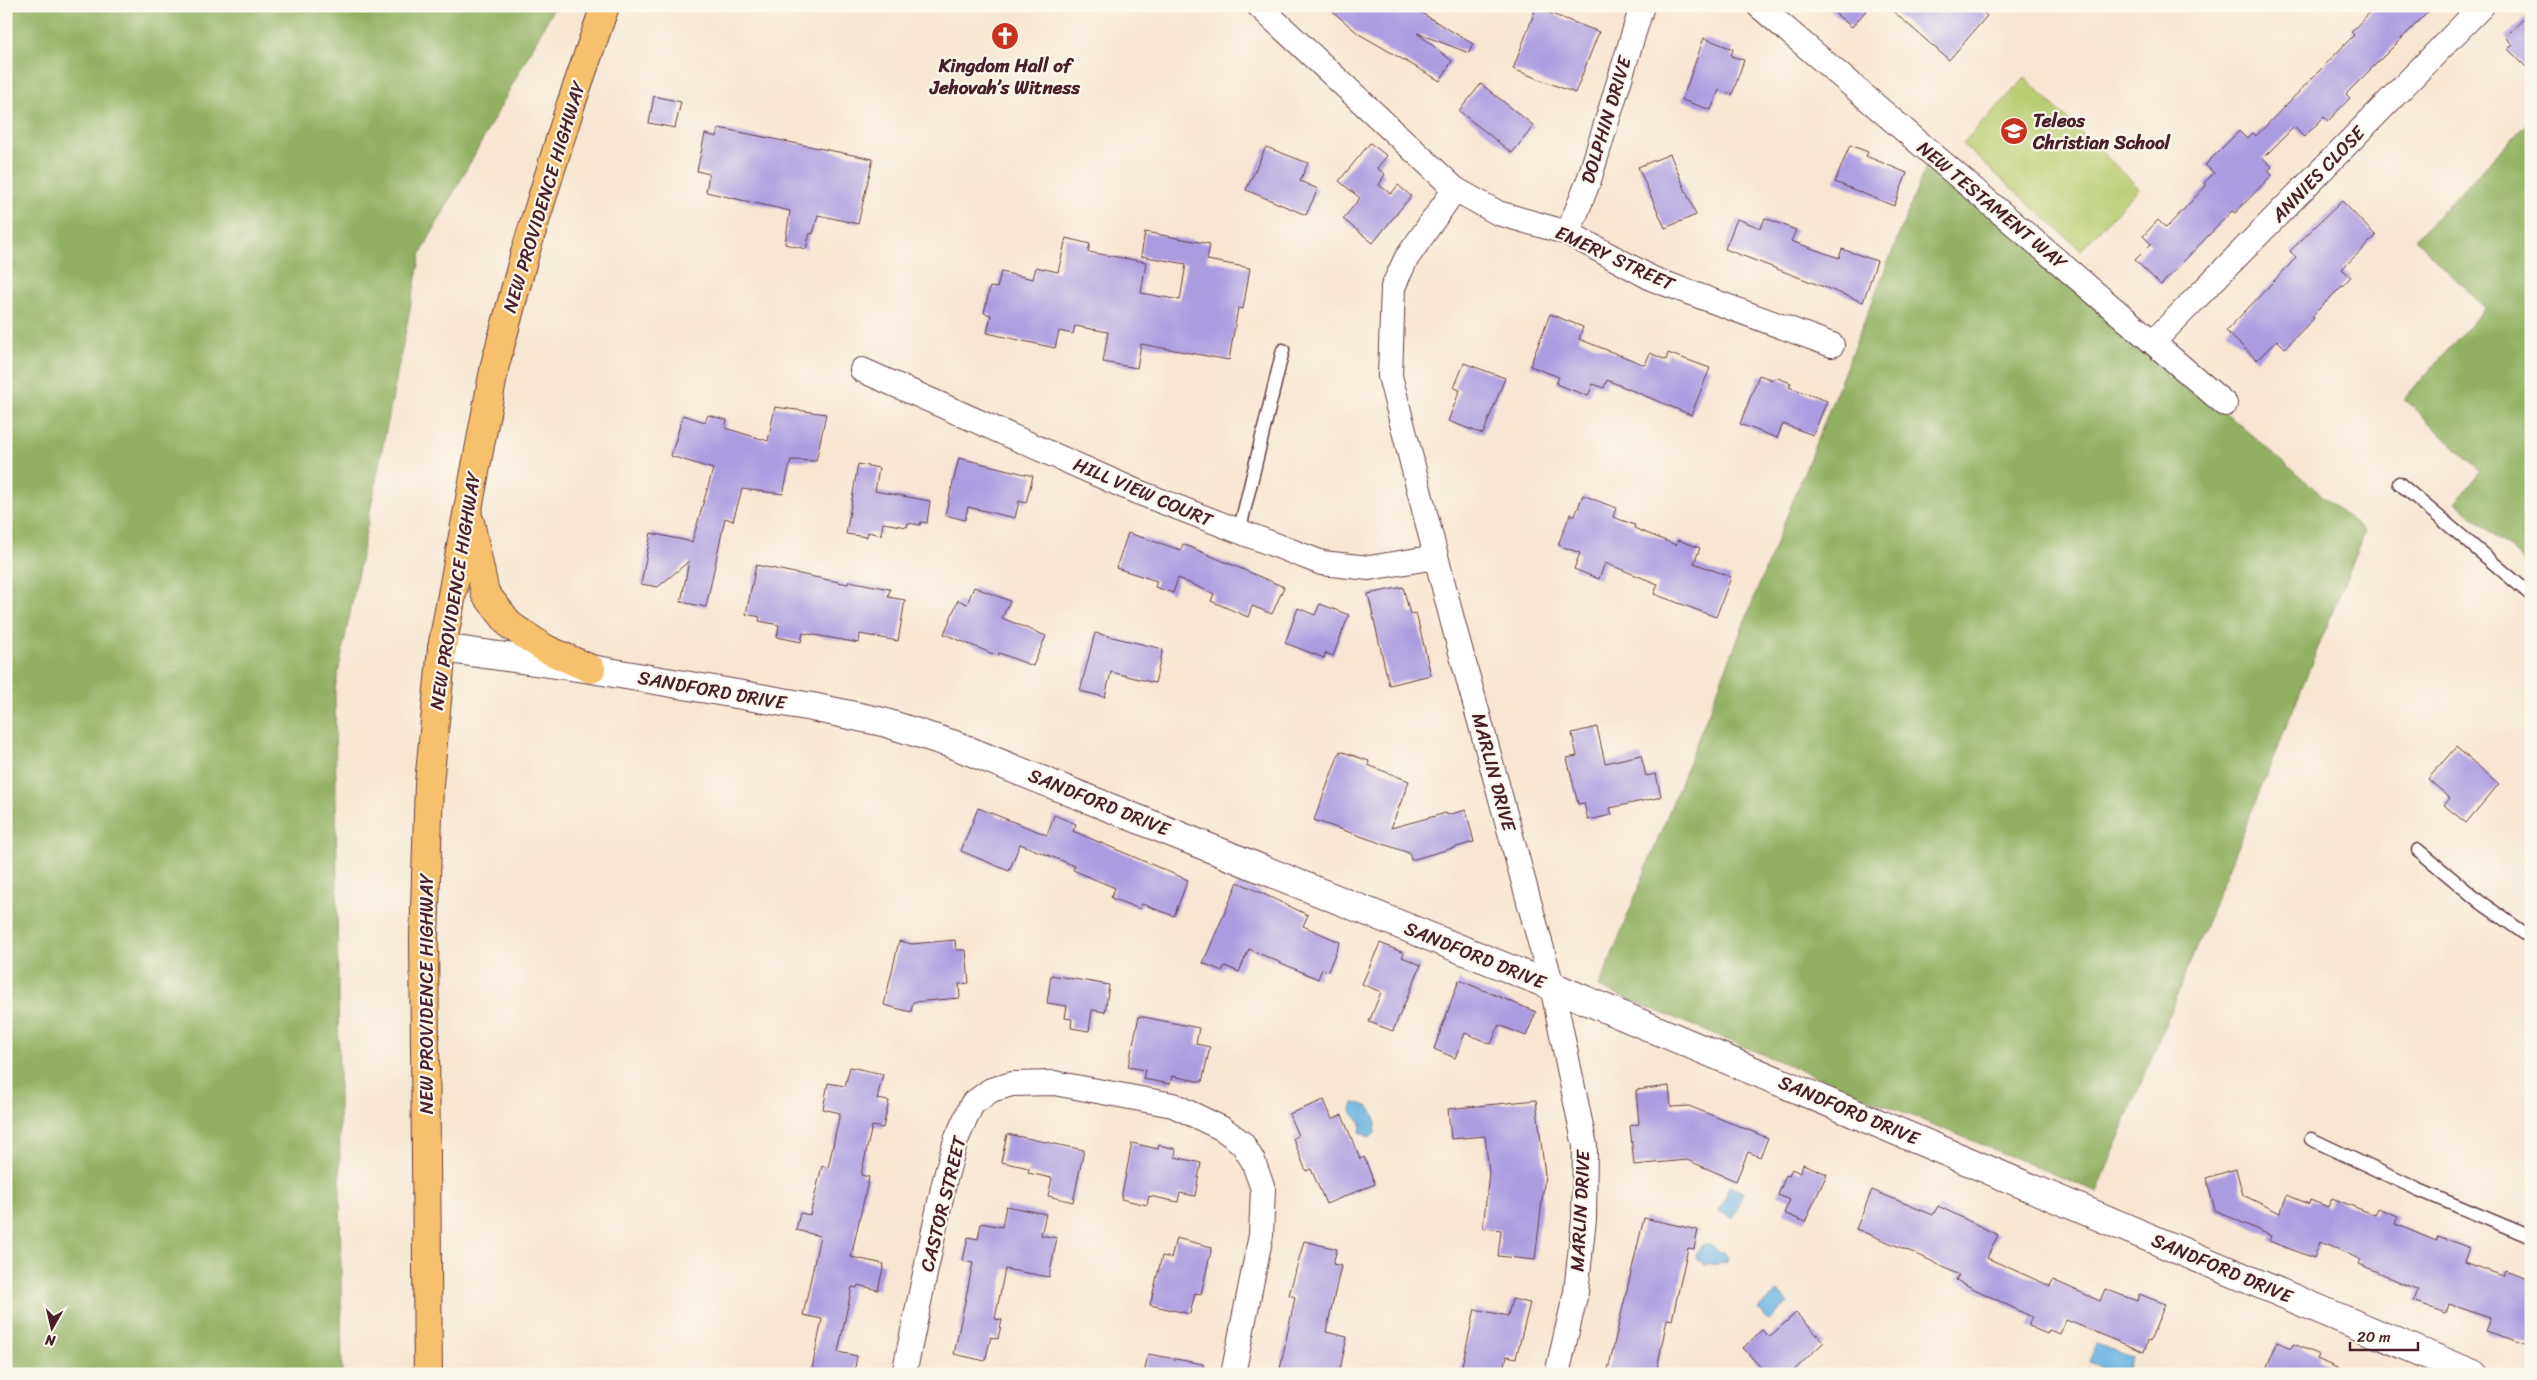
<svg xmlns="http://www.w3.org/2000/svg" width="2537" height="1380" font-family="Sriracha,sans-serif">
<style>
.green{fill:#b8cc70;stroke:#81764e}
.forest{fill:#92b062;stroke:#6e6846}
.water{fill:#69b3e1;stroke:#5a6986}
.building{fill:#ab9ce0}
.lines{fill:none;stroke-linecap:round;stroke-linejoin:round}
.service-casing{stroke:#643d44;stroke-width:15}
.minor-casing{stroke:#643d44;stroke-width:26}
.tertiary-casing{stroke:#643d44;stroke-width:30}
.trunk-casing{stroke:#643d44;stroke-width:30}
.service{stroke:#fff;stroke-width:12}
.minor{stroke:#fff;stroke-width:24}
.tertiary{stroke:#fff;stroke-width:28}
.trunk{stroke:#f7c06c;stroke-width:28}
.labels{text-anchor:middle;dominant-baseline:central;stroke-width:4.5;stroke-linejoin:round;paint-order:stroke}
.poi-label{font-size:19px;font-weight:bold;fill:#4a1f2b;stroke:#fbf7ec}
.street-label{font-size:19px;fill:#4a1f2b;stroke:#fbf7ec}
</style>
<rect width="100%" height="100%" fill="#fbf7ec"/>
<filter id="ink" filterUnits="userSpaceOnUse"><feTurbulence type="fractalNoise" baseFrequency=".02" numOctaves="2"/><feDisplacementMap in="SourceGraphic" scale="10" xChannelSelector="R" yChannelSelector="G"/><feConvolveMatrix kernelMatrix="1 2 1 2 8 2 1 2 1" color-interpolation-filters="sRGB"/></filter>
<filter id="wash" filterUnits="userSpaceOnUse"><feTurbulence type="fractalNoise" baseFrequency=".0096" numOctaves="4" result="noise"/><feDisplacementMap in="SourceGraphic" scale="20" xChannelSelector="R" yChannelSelector="G"/><feGaussianBlur stdDeviation="1.12" result="paint"/><feColorMatrix in="noise" values="0 0 0 0 0 0 0 0 0 0 0 0 0 0 0 0 0 1.4 0 .05"/><feComposite in="paint" operator="in"/></filter>
<g filter="url(#wash)">
<rect width="100%" height="100%" fill="#f7e6d1"/>
<path class="green" d="M2025,78L2139,188L2081,250L1962,144Z"/>
<g class="forest">
<path d="M6,6H555L421,253L335,689L342,1374H6Z"/>
<path d="M2531,119V567L2456,502L2480,471L2404,399L2485,308L2415,239Z"/>
<path d="M1929,159L2365,532L2097,1192L1599,987Z"/>
</g>
<g class="water">
<path d="M1354,1103C1373,1104 1378,1116 1375,1133L1370,1138L1360,1132L1361,1124L1352,1113L1351,1108Z"/>
<path d="M1730,1186L1743,1192L1733,1218L1719,1212Z"/>
<path d="M1708,1244L1718,1251L1724,1252L1728,1259L1726,1263L1705,1265L1697,1259L1696,1253L1702,1245Z"/>
<path d="M1778,1291L1788,1303L1768,1321L1758,1309Z"/>
<path d="M2096,1344L2132,1357L2126,1374H2120L2089,1362Z"/>
</g>
<g id="blocks">
<g class="building">
<path d="M1326,6H1410L1473,44L1469,53L1417,33L1452,61L1440,81L1359,34Z"/>
<path d="M1826,6H1870L1852,27Z"/>
<path d="M1887,6H1976L1987,16L1949,60Z"/>
<path d="M2376,6H2434L2346,94L2350,98L2328,121L2324,117L2304,137L2294,127L2263,158L2272,167L2268,171L2272,175L2235,213L2232,211L2161,285L2135,260L2151,244L2143,236L2158,220L2166,228L2206,186L2204,183L2214,173L2205,165L2239,131L2247,139L2253,133L2256,136L2354,35L2351,32Z"/>
<path d="M1536,8L1599,32L1575,93L1513,69Z"/>
<path d="M2531,12V72L2508,49L2513,45L2505,37Z"/>
<path d="M1704,38L1733,49L1731,56L1744,60L1732,95L1719,90L1711,110L1682,100Z"/>
<path d="M1481,84L1534,126L1512,153L1459,111Z"/>
<path d="M654,96L681,102L675,128L649,123Z"/>
<path d="M719,128L873,159L858,224L818,215L813,234L810,233L806,249L785,244L790,211L706,192L709,174L697,171L705,134L717,137Z"/>
<path d="M1370,143L1387,156L1377,168L1385,174L1379,185L1391,194L1398,185L1411,196L1373,243L1343,219L1360,198L1339,181Z"/>
<path d="M1850,145L1868,152L1866,156L1907,173L1894,206L1835,182Z"/>
<path d="M1266,147L1308,163L1300,181L1318,189L1306,215L1246,190Z"/>
<path d="M1670,154L1696,215L1665,228L1638,167Z"/>
<path d="M2342,201L2376,236L2342,269L2351,277L2312,316L2314,318L2285,348L2277,340L2257,360L2226,331L2296,258L2290,251Z"/>
<path d="M1765,218L1796,230L1791,241L1839,258L1842,249L1877,261L1863,302L1725,249L1737,219L1761,228Z"/>
<path d="M1145,232L1210,244L1207,260L1250,268L1243,309L1238,308L1229,360L1141,344L1137,368L1103,362L1108,332L1075,326L1073,334L1059,331L1055,348L987,333L991,315L984,313L990,287L997,288L1001,272L1033,279L1036,267L1058,272L1066,238L1090,244L1088,252L1146,262L1141,293L1180,300L1186,264L1141,256Z"/>
<path d="M1550,314L1583,327L1579,339L1645,365L1650,353L1666,360L1668,353L1710,368L1691,415L1607,380L1604,388L1593,384L1588,396L1556,384L1559,377L1530,366Z"/>
<path d="M1464,363L1505,378L1483,434L1448,421L1460,390L1454,388Z"/>
<path d="M1759,375L1773,380L1775,377L1791,383L1789,387L1827,401L1813,435L1783,424L1777,438L1740,424Z"/>
<path d="M775,407L826,414L816,461L791,460L783,494L742,489L733,521L725,518L706,607L681,602L689,561L658,587L641,584L651,533L692,542L713,469L671,456L683,415L705,422L708,415L727,420L725,428L768,441Z"/>
<path d="M959,458L1033,476L1026,503L1019,501L1015,518L968,507L965,520L945,515Z"/>
<path d="M858,464L879,468L875,491L930,501L927,523L921,522L920,525L908,523L907,527L883,523L881,535L868,532L867,537L846,534Z"/>
<path d="M1583,495L1616,508L1613,517L1635,525L1634,528L1676,545L1678,540L1700,548L1694,563L1731,577L1716,617L1654,594L1658,584L1605,563L1599,579L1574,569L1580,553L1558,545L1570,514L1575,516Z"/>
<path d="M1128,533L1181,550L1183,544L1284,587L1272,614L1252,606L1248,617L1211,601L1214,594L1178,578L1173,593L1155,587L1157,581L1116,568Z"/>
<path d="M756,565L848,584L849,581L890,589L888,597L905,600L898,641L860,634L859,643L803,633L801,642L777,637L779,625L759,621L760,617L746,614Z"/>
<path d="M974,587L1010,601L1002,618L1046,636L1033,666L999,653L998,656L944,634L958,600L967,604Z"/>
<path d="M1403,587L1410,614L1416,613L1431,675L1389,685L1368,594Z"/>
<path d="M1320,604L1349,615L1333,656L1326,653L1324,658L1285,643L1298,608L1315,615Z"/>
<path d="M1095,633L1163,649L1155,683L1111,672L1105,697L1080,691Z"/>
<path d="M1597,727L1605,763L1641,755L1646,776L1656,774L1661,797L1610,808L1612,815L1588,820L1584,803L1578,804L1567,758L1577,756L1572,733Z"/>
<path d="M2456,747L2499,784L2466,823L2444,805L2450,798L2428,779Z"/>
<path d="M1340,751L1369,761L1368,765L1409,781L1391,828L1446,813L1447,815L1466,810L1474,842L1411,860L1409,853L1314,820Z"/>
<path d="M978,808L1047,835L1054,815L1076,824L1073,831L1188,880L1174,916L1142,904L1140,909L1111,898L1115,888L1073,870L1075,866L1020,844L1009,871L961,851Z"/>
<path d="M1238,882L1308,915L1303,926L1340,942L1328,971L1322,969L1318,979L1249,949L1239,972L1225,966L1222,971L1203,963Z"/>
<path d="M955,940L956,950H966L969,983L959,984L960,998L913,1002L911,1012L884,1005L899,941L912,944Z"/>
<path d="M1380,943L1404,953L1402,957L1421,965L1393,1031L1369,1022L1381,992L1362,984Z"/>
<path d="M1051,975L1109,985L1105,1012L1092,1010L1089,1031L1071,1028L1072,1019L1065,1018L1067,1006L1047,1003Z"/>
<path d="M1459,980L1536,1012L1526,1036L1499,1025L1491,1044L1465,1033L1455,1058L1434,1049Z"/>
<path d="M1139,1016L1199,1028L1196,1044L1210,1047L1202,1082L1172,1076L1170,1084L1143,1079L1145,1070L1128,1067Z"/>
<path d="M850,1067L883,1074L877,1099L889,1101L883,1128L872,1126L861,1175L869,1177L851,1257L884,1264L878,1290L858,1285L857,1288L852,1287L838,1352L857,1356L854,1374H811L822,1319L803,1315L820,1236L796,1230L800,1213L810,1215L822,1166L828,1168L840,1113L823,1109L828,1083L845,1086Z"/>
<path d="M1669,1086L1671,1107L1689,1106L1768,1138L1760,1157L1748,1152L1736,1181L1687,1160L1634,1165L1630,1126L1639,1124L1636,1090Z"/>
<path d="M1324,1100L1332,1119L1342,1115L1360,1159L1364,1157L1375,1184L1326,1204L1311,1169L1306,1171L1293,1138L1298,1136L1289,1114Z"/>
<path d="M1536,1100L1545,1175L1535,1260L1498,1256L1501,1230L1483,1228L1489,1173L1485,1136L1451,1139L1448,1109Z"/>
<path d="M1007,1134L1084,1150L1073,1202L1048,1196L1052,1178L1028,1173L1029,1168L1001,1162Z"/>
<path d="M1132,1143L1158,1149L1159,1145L1176,1149L1175,1157L1201,1163L1195,1196L1180,1193L1178,1202L1149,1196L1147,1205L1121,1199Z"/>
<path d="M1803,1164L1827,1174L1805,1222L1784,1213L1790,1200L1778,1195L1786,1175L1789,1176L1792,1169L1800,1173Z"/>
<path d="M2236,1169L2243,1195L2280,1213L2287,1195L2309,1204L2310,1200L2328,1207L2332,1198L2375,1215L2378,1208L2398,1216L2395,1224L2436,1241L2438,1236L2470,1248L2465,1262L2503,1276L2505,1270L2531,1279V1346L2485,1331L2490,1318L2449,1304L2446,1313L2414,1301L2418,1290L2359,1264L2361,1260L2340,1250L2320,1242L2314,1258L2269,1241L2271,1236L2215,1210L2206,1178Z"/>
<path d="M1872,1190L1933,1215L1938,1206L1998,1235L1987,1258L2050,1286L2053,1280L2100,1301L2105,1289L2137,1301L2139,1294L2165,1304L2150,1342L2148,1341L2144,1352L2066,1320L2060,1334L2049,1330L2047,1334L2028,1326L2032,1317L1956,1280L1959,1275L1919,1255L1856,1229Z"/>
<path d="M1006,1206L1046,1214L1041,1235L1057,1238L1049,1277L1005,1269L995,1319L1002,1320L998,1339L991,1337L985,1361L954,1354L973,1263L963,1261L968,1237L978,1239L981,1223L1002,1227Z"/>
<path d="M1644,1218L1698,1230L1694,1249L1688,1248L1672,1320L1667,1319L1656,1374H1607Z"/>
<path d="M1176,1238L1212,1247L1201,1294L1195,1293L1190,1314L1150,1305L1162,1256L1171,1258Z"/>
<path d="M1304,1241L1337,1249L1333,1264L1341,1266L1326,1332L1347,1337L1339,1374H1279L1295,1297L1289,1295Z"/>
<path d="M1512,1299L1530,1303L1516,1358L1507,1356L1503,1374H1460L1475,1309L1508,1316Z"/>
<path d="M1796,1313L1824,1342L1790,1374H1767L1743,1348L1762,1330L1769,1337Z"/>
<path d="M2277,1342L2292,1348L2294,1344L2319,1355L2317,1359L2352,1374H2264Z"/>
<path d="M1148,1354L1203,1364L1202,1374H1144Z"/>
</g>
</g>
</g>
<g filter="url(#ink)">
<use href="#blocks" fill-opacity="0" stroke="#643d44" stroke-width="1"/>
<g class="lines">
<g class="service-casing">
<g id="service">
<path d="M2399,483L2531,595"/>
<path d="M1239,532L1283,350"/>
<path d="M2418,850L2480,902L2531,938"/>
<path d="M2311,1139L2419,1190L2531,1237"/>
</g>
</g>
<g class="minor-casing">
<g id="minor">
<path d="M1259,6L1455,189L1498,213L1568,233L1653,279L1832,345"/>
<path d="M1759,6L2225,404"/>
<path d="M1455,189L1406,259L1393,287L1390,376L1453,623L1552,986L1585,1146L1584,1219L1576,1292L1557,1374"/>
<path d="M1568,233L1589,180L1642,6"/>
<path d="M2153,342L2482,6"/>
<path d="M862,370L1135,491L1322,563L1369,568L1436,557"/>
<path d="M904,1374L944,1183L956,1140L972,1104L991,1090L1012,1084L1054,1083L1173,1105L1223,1129L1242,1143L1253,1161L1263,1189L1261,1235L1233,1374"/>
</g>
</g>
<g class="tertiary-casing">
<path id="tertiary" d="M442,648L591,669L812,707L883,722L952,744L1552,986L2473,1374"/>
</g>
<g class="trunk-casing">
<g id="trunk">
<path d="M470,522L485,593L511,626L546,649L591,669"/>
<path d="M428,1374L424,938L429,784L442,648L495,365L525,253L571,104L605,6"/>
</g>
</g>
<use href="#service" class="service"/>
<use href="#minor" class="minor"/>
<use href="#tertiary" class="tertiary"/>
<use href="#trunk" class="trunk"/>
</g>
</g>
<defs>
<g id="church-disc" transform="scale(1.4375)"><circle r="9.5" fill="#c8321e" stroke="#fbf7ec"/><path d="M-1.2-6h2.4v3.5h3.3v2.4h-3.3V6h-2.4V-.1h-3.3v-2.4h3.3Z" fill="#fff"/></g>
<g id="school-disc" transform="scale(1.4375)"><circle r="9.5" fill="#c8321e" stroke="#fbf7ec"/><path d="M0-5L7-2L0 1L-7-2ZM-4 1L0 2.5L4 1V4Q0 6-4 4Z" fill="#fff"/></g>
</defs>
<g fill-rule="evenodd">
<use href="#church-disc" x="1005" y="36"/>
<use href="#school-disc" x="2014" y="131"/>
</g>
<g class="labels">
<g class="poi-label">
<text x="1005" y="65">Kingdom Hall of<tspan x="1005" dy="22">Jehovah’s Witness</tspan></text>
<text x="2033" y="120" text-anchor="start">Teleos<tspan x="2033" dy="22">Christian School</tspan></text>
</g>
<g class="street-label">
<text transform="translate(1606 120) rotate(-73)">DOLPHIN DRIVE</text>
<text transform="translate(2318 174) rotate(-46)">ANNIES CLOSE</text>
<text transform="translate(544 197) rotate(-73)">NEW PROVIDENCE HIGHWAY</text>
<text transform="translate(1992 205) rotate(40)">NEW TESTAMENT WAY</text>
<text transform="translate(1615 258) rotate(25)">EMERY STREET</text>
<text transform="translate(1143 492) rotate(23)">HILL VIEW COURT</text>
<text transform="translate(455 591) rotate(-81)">NEW PROVIDENCE HIGHWAY</text>
<text transform="translate(712 690) rotate(10)">SANDFORD DRIVE</text>
<text transform="translate(1494 772) rotate(75)">MARLIN DRIVE</text>
<text transform="translate(1099 802) rotate(22)">SANDFORD DRIVE</text>
<text transform="translate(1475 955) rotate(22)">SANDFORD DRIVE</text>
<text transform="translate(426 994) rotate(-90)">NEW PROVIDENCE HIGHWAY</text>
<text transform="translate(1849 1110) rotate(23)">SANDFORD DRIVE</text>
<text transform="translate(943 1204) rotate(-76)">CASTOR STREET</text>
<text transform="translate(1580 1211) rotate(-87)">MARLIN DRIVE</text>
<text transform="translate(2222 1268) rotate(23)">SANDFORD DRIVE</text>
</g>
</g>
<rect width="2537" height="1380" fill="none" stroke="#fbf7ec" stroke-width="25"/>
<g transform="translate(52 1328) rotate(188)" stroke="#fbf7ec" stroke-width="4" paint-order="stroke">
<path d="M0-4L9 19L0 12L-9 19Z" fill="#4a1f2b"/>
<text y="-8" font-size="14" font-weight="bold" text-anchor="middle" fill="#4a1f2b">N</text>
</g>
<path d="M2350 1342v8h68v-8" fill="none" stroke="#4a1f2b" stroke-width="2.5"/>
<text x="2357" y="1342" font-size="15" fill="#4a1f2b" stroke="#fbf7ec" stroke-width="4" paint-order="stroke">20 m</text>
</svg>
